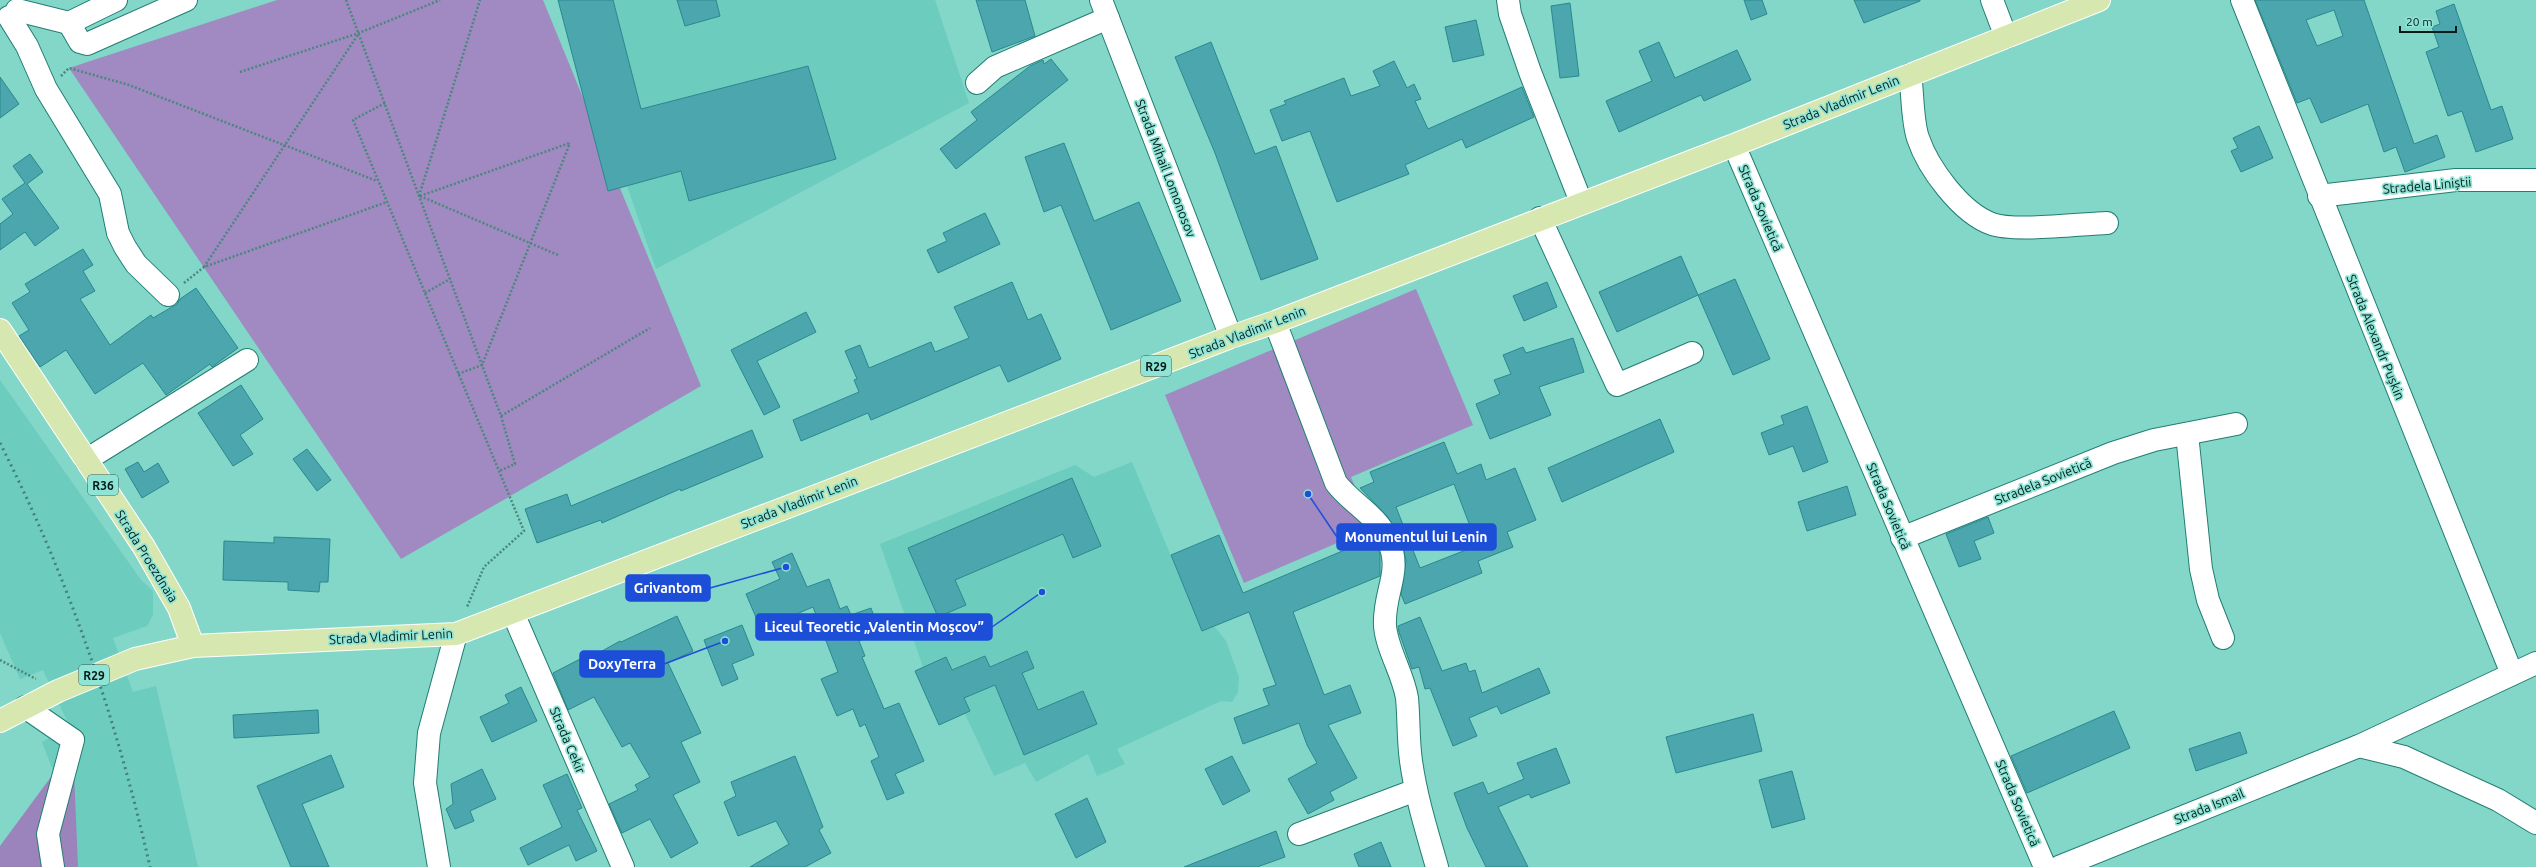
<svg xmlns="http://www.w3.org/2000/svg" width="2536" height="867" font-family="Ubuntu,sans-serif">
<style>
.built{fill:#6cccbe}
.green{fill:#a08ac1}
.forest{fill:#9a84bb}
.building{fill:#4ca6ad;stroke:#2a888f;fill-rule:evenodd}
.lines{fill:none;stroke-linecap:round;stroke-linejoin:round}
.minor-casing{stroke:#227e72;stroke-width:24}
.major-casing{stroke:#fff;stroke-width:24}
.path{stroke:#4b877e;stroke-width:2.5;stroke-dasharray:2 2;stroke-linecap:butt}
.minor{stroke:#fff;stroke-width:22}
.major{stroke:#d7e7b0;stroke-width:22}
.rail{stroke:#468076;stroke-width:3;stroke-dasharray:2 4;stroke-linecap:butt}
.labels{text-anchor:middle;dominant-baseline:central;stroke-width:3.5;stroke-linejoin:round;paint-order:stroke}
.shield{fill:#8fe4d6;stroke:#2c5952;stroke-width:1}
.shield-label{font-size:12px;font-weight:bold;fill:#021d19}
.street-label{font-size:13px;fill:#021d19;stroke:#8fe4d6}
.leader{fill:none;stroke:#1d4ed8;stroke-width:1.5}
.callout-dot{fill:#1d4ed8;stroke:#8fe4d6;stroke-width:1.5}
.callout{fill:#1d4ed8;stroke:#1d4ed8;stroke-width:1.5}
.callout-label{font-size:14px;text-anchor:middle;font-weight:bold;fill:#fff}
</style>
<rect width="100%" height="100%" fill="#82d7c9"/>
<g class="built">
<path d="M562,0H935L969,103L656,269Z"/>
<path d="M0,380L141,580L153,591V615L147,626L113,638L133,692L156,686L198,867H73L54,773L42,742L70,727L43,670L20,679L0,633Z"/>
<path d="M1132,462L1202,631L1214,626L1226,641L1239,677L1238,692L1232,702L1221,701L1117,749L1125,764L1097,776L1088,754L1036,782L1025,763L994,776L965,714L939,725L915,671L923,667L880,544L1075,465L1094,477Z"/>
</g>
<g class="green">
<path d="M277,0H543L701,386L401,559L69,68Z"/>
<path d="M1416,289L1473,425L1351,477L1372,528L1244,583L1165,395Z"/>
</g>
<path class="forest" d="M73,747L78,867H0V846Z"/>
<g class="building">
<path d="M558,0H613L641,109L808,66L836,159L689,201L681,171L608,191Z"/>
<path d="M677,0H716L720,16L685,26Z"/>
<path d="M976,0H1025L1035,36L992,52Z"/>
<path d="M1744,0H1762L1767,14L1751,20Z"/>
<path d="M1854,0H1920V1L1864,23Z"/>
<path d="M2255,0H2364L2414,144L2437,135L2445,157L2405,172L2396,147L2384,152L2368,104L2321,123L2310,98L2297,103ZM2334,10L2343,36L2317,46L2306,20Z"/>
<path d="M1570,3L1579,76L1560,78L1551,6Z"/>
<path d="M2454,4L2491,110L2502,106L2513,139L2476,152L2462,111L2448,116L2426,52L2439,47L2432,27L2440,24L2436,11Z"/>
<path d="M1476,20L1484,55L1453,62L1445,27Z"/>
<path d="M1211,42L1255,154L1276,146L1318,259L1261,280L1215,153L1175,57Z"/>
<path d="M1659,42L1675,78L1737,50L1751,80L1704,101L1701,95L1619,132L1606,101L1652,81L1639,51Z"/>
<path d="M1051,59L1068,80L956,169L940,149L977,120L971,112L1030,66L1043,60L1044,64Z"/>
<path d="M1394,61L1407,88L1414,84L1421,99L1415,101L1428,129L1522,87L1534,117L1466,148L1462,139L1405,165L1409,174L1337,202L1310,131L1282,141L1270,110L1286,104L1284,101L1344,78L1351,96L1380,86L1373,71Z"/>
<path d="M0,77L19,104L0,118Z"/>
<path d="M2259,126L2273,158L2241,172L2231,151L2238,148L2233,138Z"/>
<path d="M1064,143L1094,221L1139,202L1181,301L1111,330L1061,205L1044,212L1025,157Z"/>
<path d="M30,154L43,172L27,184L59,228L35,246L25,232L0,250V224L13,214L2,199L25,183L13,166Z"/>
<path d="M985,213L1000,244L938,273L927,250L947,241L943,233Z"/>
<path d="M83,249L93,265L83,271L95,291L80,299L110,345L151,315L153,318L177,304L180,299L196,288L238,348L212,367L210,364L166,395L143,363L95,394L66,350L40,367L19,336L29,330L12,303L30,292L25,284Z"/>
<path d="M1681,256L1698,295L1617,332L1599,292Z"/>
<path d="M1735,279L1770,359L1733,375L1698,295Z"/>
<path d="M1012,282L1028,320L1041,314L1061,359L1008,382L1000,365L871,420L868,413L801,441L793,420L859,392L854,380L857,379L845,351L860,345L869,368L931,342L935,352L969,338L954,307Z"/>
<path d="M1547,282L1557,307L1524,321L1513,296Z"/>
<path d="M806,312L816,332L757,361L780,407L764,415L731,350Z"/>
<path d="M1573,338L1584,372L1539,387L1551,415L1490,439L1476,404L1500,394L1494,380L1511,374L1503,355L1523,347L1526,353Z"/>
<path d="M241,385L263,419L240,435L253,454L233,466L198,413Z"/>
<path d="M1807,406L1828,462L1803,472L1793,446L1769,455L1761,433L1784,424L1781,416Z"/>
<path d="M1660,419L1674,452L1562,502L1548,468Z"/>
<path d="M752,430L763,457L681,491L680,489L602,523L601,520L537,543L525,509L567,494L571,506Z"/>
<path d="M1444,442L1457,474L1481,464L1486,480L1515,468L1536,520L1507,532L1513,547L1478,561L1482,573L1405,604L1401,594L1406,560L1400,536L1387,516L1360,488L1374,482L1370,472ZM1454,484L1470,526L1463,528L1471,548L1420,568L1396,507Z"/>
<path d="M307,449L331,480L317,491L293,459Z"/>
<path d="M138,462L144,472L158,463L169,482L142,498L125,469Z"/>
<path d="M1072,478L1101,546L1073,558L1063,534L955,580L966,605L938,617L908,548Z"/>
<path d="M1847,486L1856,515L1807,531L1798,502Z"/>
<path d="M1988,517L1994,533L1974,541L1981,559L1959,567L1946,534Z"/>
<path d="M1219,535L1243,593L1373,538L1380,554V576L1293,612L1324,695L1350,685L1361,713L1328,725L1357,778L1330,792L1334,800L1308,814L1288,779L1317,763L1307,745L1299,723L1243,744L1234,718L1269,705L1263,689L1276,685L1249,612L1202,631L1171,555Z"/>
<path d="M274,537L330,539L328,582H320L319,592L288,590V582L223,580L224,541L274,543Z"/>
<path d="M792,553L807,587L829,579L840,609L847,606L851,615L871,608L880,633L859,641L865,656L862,657L884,709L899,703L924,761L895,774L904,793L887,800L871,761L879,757L865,724L860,727L853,709L837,716L821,679L838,672L813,607L761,629L746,594L780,579L772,562Z"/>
<path d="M677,616L693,651L668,663L701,733L681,742L700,782L673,795L698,843L671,858L650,819L622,833L609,804L638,790L635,785L650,777L630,743L622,747L594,697L568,710L553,673L584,657L586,660L620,641L621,642Z"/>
<path d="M1420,617L1442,671L1466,663L1469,672L1475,670L1482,693L1539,668L1550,693L1501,714L1497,706L1469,718L1477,736L1453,746L1430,688L1425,689L1419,667L1412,669L1399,632L1398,626Z"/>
<path d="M742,625L754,655L732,664L738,679L722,686L704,640Z"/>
<path d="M1027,651L1034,668L1022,673L1038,710L1083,691L1097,724L1024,755L995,685L964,698L970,711L939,725L915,671L946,657L952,670L985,656L990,667Z"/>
<path d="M521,687L537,721L492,742L480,717L509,703L505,695Z"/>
<path d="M318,710L319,733L234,738L233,715Z"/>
<path d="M2114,711L2130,748L2027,793L2011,756Z"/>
<path d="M1753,714L1762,751L1676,773L1666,737Z"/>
<path d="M2240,732L2247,753L2196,771L2189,749Z"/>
<path d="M1556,748L1570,783L1531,798L1529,794L1498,807L1528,867H1486L1467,828L1454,793L1483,782L1488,794L1524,779L1517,763Z"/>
<path d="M331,755L344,787L302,804L329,867H291L257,786Z"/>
<path d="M795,756L823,827L819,830L831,853L805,867H750L789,844L776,821L738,836L724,802L736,796L731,782Z"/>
<path d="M1232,756L1250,791L1223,805L1205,769Z"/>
<path d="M482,769L496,799L470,811L474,821L455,829L446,809L453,804L451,784Z"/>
<path d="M1792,771L1805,819L1772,828L1759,780Z"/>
<path d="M567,774L582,808L577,810L597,851L576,861L569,845L528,865L520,848L562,827L543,785Z"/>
<path d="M1087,798L1106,842L1076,858L1055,814Z"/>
<path d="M1276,831L1285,857L1257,867H1184Z"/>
<path d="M1381,842L1391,867H1359L1354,854Z"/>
</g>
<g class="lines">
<g class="minor-casing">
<g id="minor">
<path d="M1101,0L1231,337"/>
<path d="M1508,0L1510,14L1530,72L1581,202"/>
<path d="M1992,0L2006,37"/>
<path d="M2242,0L2512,674"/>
<path d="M17,10L69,23L116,0"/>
<path d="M9,17L27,46L46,89L110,194L118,233L125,247L136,264L168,295"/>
<path d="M69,23L80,42L87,44L186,0"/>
<path d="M1910,75C1913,93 1912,121 1918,138C1928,168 1961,213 1992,224C2014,232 2081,224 2107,223"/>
<path d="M977,83L995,67L1108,18"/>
<path d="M1734,145L2045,867"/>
<path d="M2319,196L2456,180H2536"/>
<path d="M1540,218L1617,385L1692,353"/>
<path d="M1275,322L1336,483C1352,504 1377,515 1388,540C1403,572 1383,592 1385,626C1387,650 1403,673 1407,698C1409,719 1408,740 1411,761C1416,797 1427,832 1437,867"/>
<path d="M2187,434L2201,569L2208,600L2223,638"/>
<path d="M86,460L247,360"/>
<path d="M1902,538L2113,453L2154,440L2236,424"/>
<path d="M513,613L623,867"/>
<path d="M25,707L73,740L48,834L53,867"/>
<path d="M2359,746L2404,757L2498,800L2536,823"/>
<path d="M1299,834L1416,790"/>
<path d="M439,867L425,783L429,733L456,634"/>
<path d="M2059,867L2359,746L2536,663"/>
</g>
</g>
<g class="major-casing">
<g id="major">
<path d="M0,330L144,547L179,608L193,646"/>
<path d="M0,721L58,691L135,659L193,646L456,634L1231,337L1275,322L1734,145L2099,0"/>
</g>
</g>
<g class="path">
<path d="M346,0L501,416L515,464L499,471"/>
<path d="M240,72L359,33L440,0"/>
<path d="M61,76L69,68L129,85L377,181"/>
<path d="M385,103L353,120L524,531L484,567L467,607"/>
<path d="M419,196L480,0"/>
<path d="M420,196L570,143"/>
<path d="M420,196L558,255"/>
<path d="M204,267L359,33"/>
<path d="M184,283L204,267L387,202"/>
<path d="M425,293L450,279"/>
<path d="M458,374L482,365L570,143"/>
<path d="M501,416L650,328"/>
<path d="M0,660L36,679"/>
</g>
<use href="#minor" class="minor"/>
<use href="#major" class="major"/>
<path class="rail" d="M0,443C68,577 117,720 150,867"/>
</g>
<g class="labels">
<g class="shield">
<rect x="1141" y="356" width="30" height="20" rx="3"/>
<rect x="88" y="475" width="30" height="20" rx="3"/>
<rect x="79" y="665" width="30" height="20" rx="3"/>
</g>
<g class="shield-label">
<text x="1156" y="366">R29</text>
<text x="103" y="485">R36</text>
<text x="94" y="675">R29</text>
</g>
<g class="street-label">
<text transform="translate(1841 102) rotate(-22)">Strada Vladimir Lenin</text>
<text transform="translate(1166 168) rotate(69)">Strada Mihail Lomonosov</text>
<text transform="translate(2427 185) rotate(-5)">Stradela Liniștii</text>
<text transform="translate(1761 208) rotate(67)">Strada Sovietică</text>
<text transform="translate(1247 332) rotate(-21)">Strada Vladimir Lenin</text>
<text transform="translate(2376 337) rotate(68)">Strada Alexandr Pușkin</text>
<text transform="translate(2043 481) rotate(-22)">Stradela Sovietică</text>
<text transform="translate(799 502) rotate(-21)">Strada Vladimir Lenin</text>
<text transform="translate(1889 506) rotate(67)">Strada Sovietică</text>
<text transform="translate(147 556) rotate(58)">Strada Proezdnaia</text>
<text transform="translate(391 636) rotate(-3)">Strada Vladimir Lenin</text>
<text transform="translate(568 740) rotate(67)">Strada Cekir</text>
<text transform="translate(2018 803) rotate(67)">Strada Sovietică</text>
<text transform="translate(2209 806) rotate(-22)">Strada Ismail</text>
</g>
</g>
<path class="leader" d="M1308 494L1337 537M786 567L710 588M1042 592L992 627M725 641L664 664"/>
<g class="callout-dot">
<circle cx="1308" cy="494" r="4"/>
<circle cx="786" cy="567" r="4"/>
<circle cx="1042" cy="592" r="4"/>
<circle cx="725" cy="641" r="4"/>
</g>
<g class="callout">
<rect x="1337" y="524" width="159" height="26" rx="4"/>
<rect x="626" y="575" width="84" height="26" rx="4"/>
<rect x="756" y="614" width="236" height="26" rx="4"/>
<rect x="580" y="651" width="84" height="26" rx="4"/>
</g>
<g class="callout-label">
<text x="1416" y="542">Monumentul lui Lenin</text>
<text x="668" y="593">Grivantom</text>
<text x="874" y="632">Liceul Teoretic „Valentin Moșcov”</text>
<text x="622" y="669">DoxyTerra</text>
</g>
<path d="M2400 26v6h56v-6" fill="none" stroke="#021d19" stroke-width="2"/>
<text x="2406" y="26" font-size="12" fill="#021d19" stroke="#8fe4d6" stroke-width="3" paint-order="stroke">20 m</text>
</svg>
